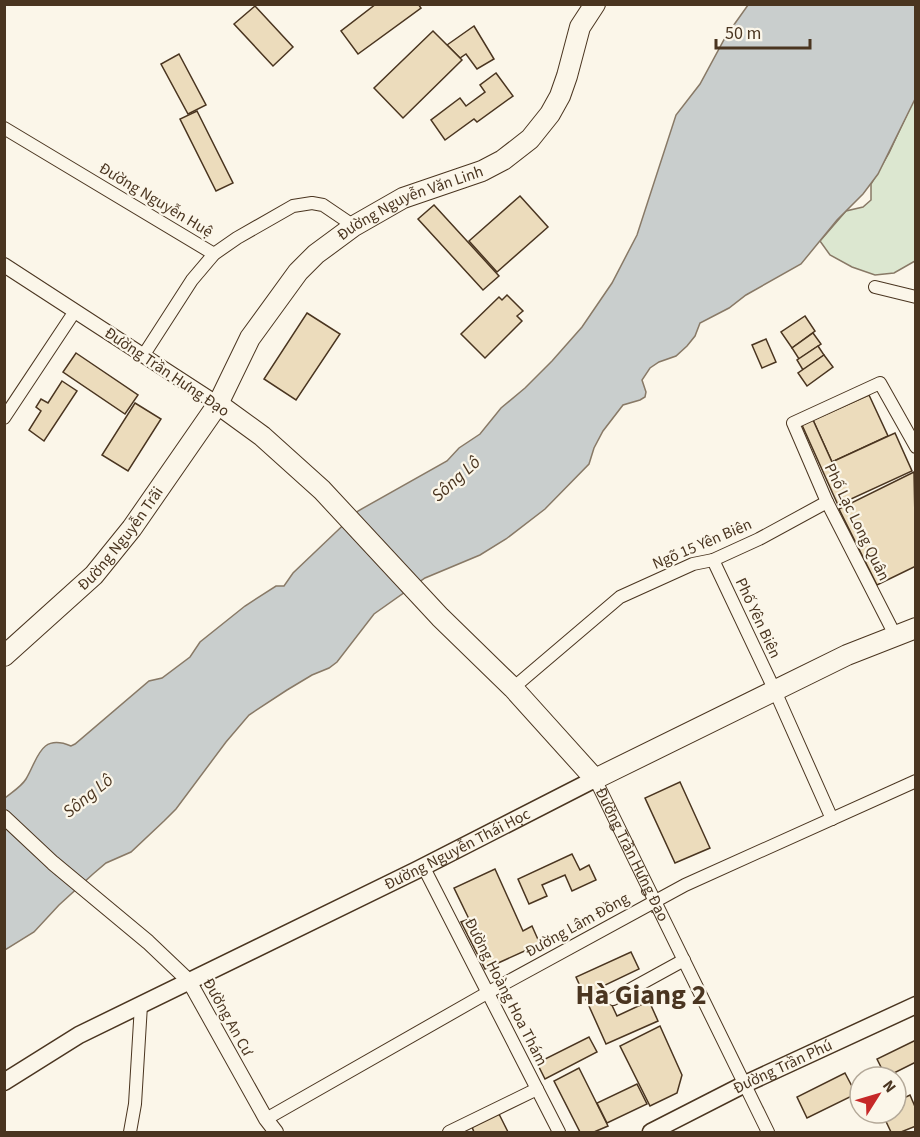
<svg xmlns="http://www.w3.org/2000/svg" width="920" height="1137" font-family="'Source Sans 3',sans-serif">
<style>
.green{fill:#dce7d0;stroke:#887966;stroke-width:1.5}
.water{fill:#c9cecd;stroke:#887966;stroke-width:1.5}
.building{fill:#ecdcbc;stroke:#4a3520;stroke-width:1.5}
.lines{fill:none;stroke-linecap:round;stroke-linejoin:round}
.minor-casing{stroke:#4a3520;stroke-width:14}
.tertiary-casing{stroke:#4a3520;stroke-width:16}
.secondary-casing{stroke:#4a3520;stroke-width:19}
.trunk-casing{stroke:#4a3520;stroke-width:22}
.minor{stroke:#fbf6e9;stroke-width:12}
.tertiary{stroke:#fbf6e9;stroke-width:14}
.secondary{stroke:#fbf6e9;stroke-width:16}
.trunk{stroke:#fbf6e9;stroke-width:20}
.labels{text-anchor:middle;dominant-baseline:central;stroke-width:4.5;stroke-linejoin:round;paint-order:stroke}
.street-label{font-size:16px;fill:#4a3520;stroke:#fbf6e9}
.water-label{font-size:18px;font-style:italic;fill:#4a3520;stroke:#fbf6e9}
.town-label{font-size:28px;font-weight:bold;fill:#4a3520;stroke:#fbf6e9}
</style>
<rect width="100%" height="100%" fill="#fbf6e9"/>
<path class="green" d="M915,97V261L894,273L875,275L852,267L830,255L820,241L846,211L863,207L871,200V184L889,153Z"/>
<path class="water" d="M748,5H915L916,97L878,174L863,194L837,220L801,264L746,295L729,308L700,323L695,336L687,346L676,356L659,362L650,368L642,380L646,392L645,397L640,400L623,405L603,431L594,448L589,464L545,509L506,539L480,555L425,578L374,614L337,662L329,668L312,675L287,690L249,715L226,742L176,809L164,821L131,852L106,863L93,874L59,905L34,932L5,950V798C12,792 21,787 26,779C38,759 40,733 71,746L75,744L149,681L162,678L190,657L200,642L245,606L276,586H284L293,573L358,511L447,461L459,448L480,434L501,408L525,388L552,361L582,327L612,283L637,235L676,115L700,84L726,36Z"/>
<g class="building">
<path d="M376,4H418L421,8L358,54L341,31Z"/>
<path d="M255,6L293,47L273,66L234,24Z"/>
<path d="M474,26L494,59L477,69L466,54L460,58L447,45Z"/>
<path d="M433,31L462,60L403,118L374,88Z"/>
<path d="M179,54L206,105L188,114L161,64Z"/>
<path d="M496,73L513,96L477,122L474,119L445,140L431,120L460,98L466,106L485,92L480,85Z"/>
<path d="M197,111L233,183L216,191L180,119Z"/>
<path d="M520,196L548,227L497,272L469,241Z"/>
<path d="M434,205L499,276L483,290L418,219Z"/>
<path d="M507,295L523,311L517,316L522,321L485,358L461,334L499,297L502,300Z"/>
<path d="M307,313L340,334L296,400L264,379Z"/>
<path d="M805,316L815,331L792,348L781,332Z"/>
<path d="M813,333L821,344L799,359L792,348Z"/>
<path d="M766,339L776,362L762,368L752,345Z"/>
<path d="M818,346L824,355L803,370L797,360Z"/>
<path d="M76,353L138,395L125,414L63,372Z"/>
<path d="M824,355L833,367L807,386L798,373Z"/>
<path d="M62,381L77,391L44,441L29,430L41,411L36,407L41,399L48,403Z"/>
<path d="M869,395L888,436L832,462L813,420Z"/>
<path d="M135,403L161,419L128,471L102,455Z"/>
<path d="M813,420L832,462L895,433L912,471L838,505L802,425Z"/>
<path d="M914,472L916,566L877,585L839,509Z"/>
<path d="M680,782L710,848L675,863L645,798Z"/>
<path d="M572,854L580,870L589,865L596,880L572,891L565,875L542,885L547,896L529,904L518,879Z"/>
<path d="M495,869L523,931L532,926L540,944L485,969L461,922L469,919L454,888Z"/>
<path d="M631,952L639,969L603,986L617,1016L649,1001L658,1021L606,1044L576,977Z"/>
<path d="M660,1026L682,1075L677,1093L650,1106L620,1046Z"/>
<path d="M589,1037L597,1052L545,1079L537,1063Z"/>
<path d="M916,1040V1062L886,1077L877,1059Z"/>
<path d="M579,1068L608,1126L594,1132H580L554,1081Z"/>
<path d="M845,1073L856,1094L807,1118L797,1097Z"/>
<path d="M637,1084L647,1104L607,1123L597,1103Z"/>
<path d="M910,1095L916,1109V1126L901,1132H891L882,1113H896V1102Z"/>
<path d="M499,1114L508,1132H474L472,1127Z"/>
</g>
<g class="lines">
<g class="minor-casing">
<g id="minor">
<path d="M4,128L214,254"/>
<path d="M875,287L916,297"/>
<path d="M143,356L192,280L214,254L237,238L293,206L312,203L323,205L354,226"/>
<path d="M4,418L75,311"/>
<path d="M713,560L775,691L832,819"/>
<path d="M895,635L827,502L793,423L880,383L916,447"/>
<path d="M513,688L620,597L693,564L713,560L759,539L827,502"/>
<path id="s1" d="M595,779L768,1132"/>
<path d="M423,866L559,1132"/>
<path d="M613,999L684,960"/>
<path d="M266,1119L487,993L685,885L916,781"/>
<path d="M130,1132L135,1104L141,1005"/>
<path d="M449,1132L537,1089"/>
</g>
</g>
<g class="tertiary-casing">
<g id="tertiary">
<path d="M4,265L218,404"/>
<path d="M4,817L53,863L148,942L189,981L266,1119L276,1132"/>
</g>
</g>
<g class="secondary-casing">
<g id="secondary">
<path id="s2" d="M4,1082L79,1035L417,870L595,779"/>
<path id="s3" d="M651,1132L745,1084L916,1005"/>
</g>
</g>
<g class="trunk-casing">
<g id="trunk">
<path d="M218,404L262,436L322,490L440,617L513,688L595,779L847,655L916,628"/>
<path id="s4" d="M4,656L94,575L132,528L218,404L250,338L298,272L316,254L354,226L403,198L482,171L503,160L530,139L550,114L560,96L567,76L580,27L595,4"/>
</g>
</g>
<use href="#minor" class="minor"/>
<use href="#tertiary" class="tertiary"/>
<use href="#secondary" class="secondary"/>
<use href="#trunk" class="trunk"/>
</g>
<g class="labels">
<g class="street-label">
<text transform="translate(156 200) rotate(31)">Đường Nguyễn Huệ</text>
<text stroke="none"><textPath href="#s4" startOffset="621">Đường Nguyễn Văn Linh</textPath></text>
<text transform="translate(167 372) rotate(34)">Đường Trần Hưng Đạo</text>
<text transform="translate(857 522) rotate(64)">Phố Lạc Long Quân</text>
<text stroke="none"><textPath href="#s4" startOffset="166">Đường Nguyễn Trãi</textPath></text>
<text transform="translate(702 544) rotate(-23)">Ngõ 15 Yên Biên</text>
<text transform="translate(758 618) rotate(65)">Phố Yên Biên</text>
<text stroke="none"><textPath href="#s2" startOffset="510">Đường Nguyễn Thái Học</textPath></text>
<text stroke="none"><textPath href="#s1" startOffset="84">Đường Trần Hưng Đạo</textPath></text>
<text transform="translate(577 925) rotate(-29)">Đường Lâm Đồng</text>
<text transform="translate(506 992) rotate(63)">Đường Hoàng Hoa Thám</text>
<text transform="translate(228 1017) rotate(61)">Đường An Cư</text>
<text stroke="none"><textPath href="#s3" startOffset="147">Đường Trần Phú</textPath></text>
</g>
<g class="water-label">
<text transform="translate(456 479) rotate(-42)">Sông Lô</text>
<text transform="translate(88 796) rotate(-39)">Sông Lô</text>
</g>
<g class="town-label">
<text x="641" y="995">Hà Giang 2</text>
</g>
</g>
<rect width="920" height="1137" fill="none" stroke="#4a3520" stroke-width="12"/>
<g transform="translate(878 1095) rotate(53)"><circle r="28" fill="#fbf6e9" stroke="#b4a999" stroke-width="1.5"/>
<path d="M0-4.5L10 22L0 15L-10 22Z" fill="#c62828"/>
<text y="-9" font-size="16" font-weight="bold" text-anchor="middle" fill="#4a3520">N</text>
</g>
<path d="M716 39v9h94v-9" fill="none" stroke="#4a3520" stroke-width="3"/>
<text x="725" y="39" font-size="18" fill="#4a3520" stroke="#fbf6e9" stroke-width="4.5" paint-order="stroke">50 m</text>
</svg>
